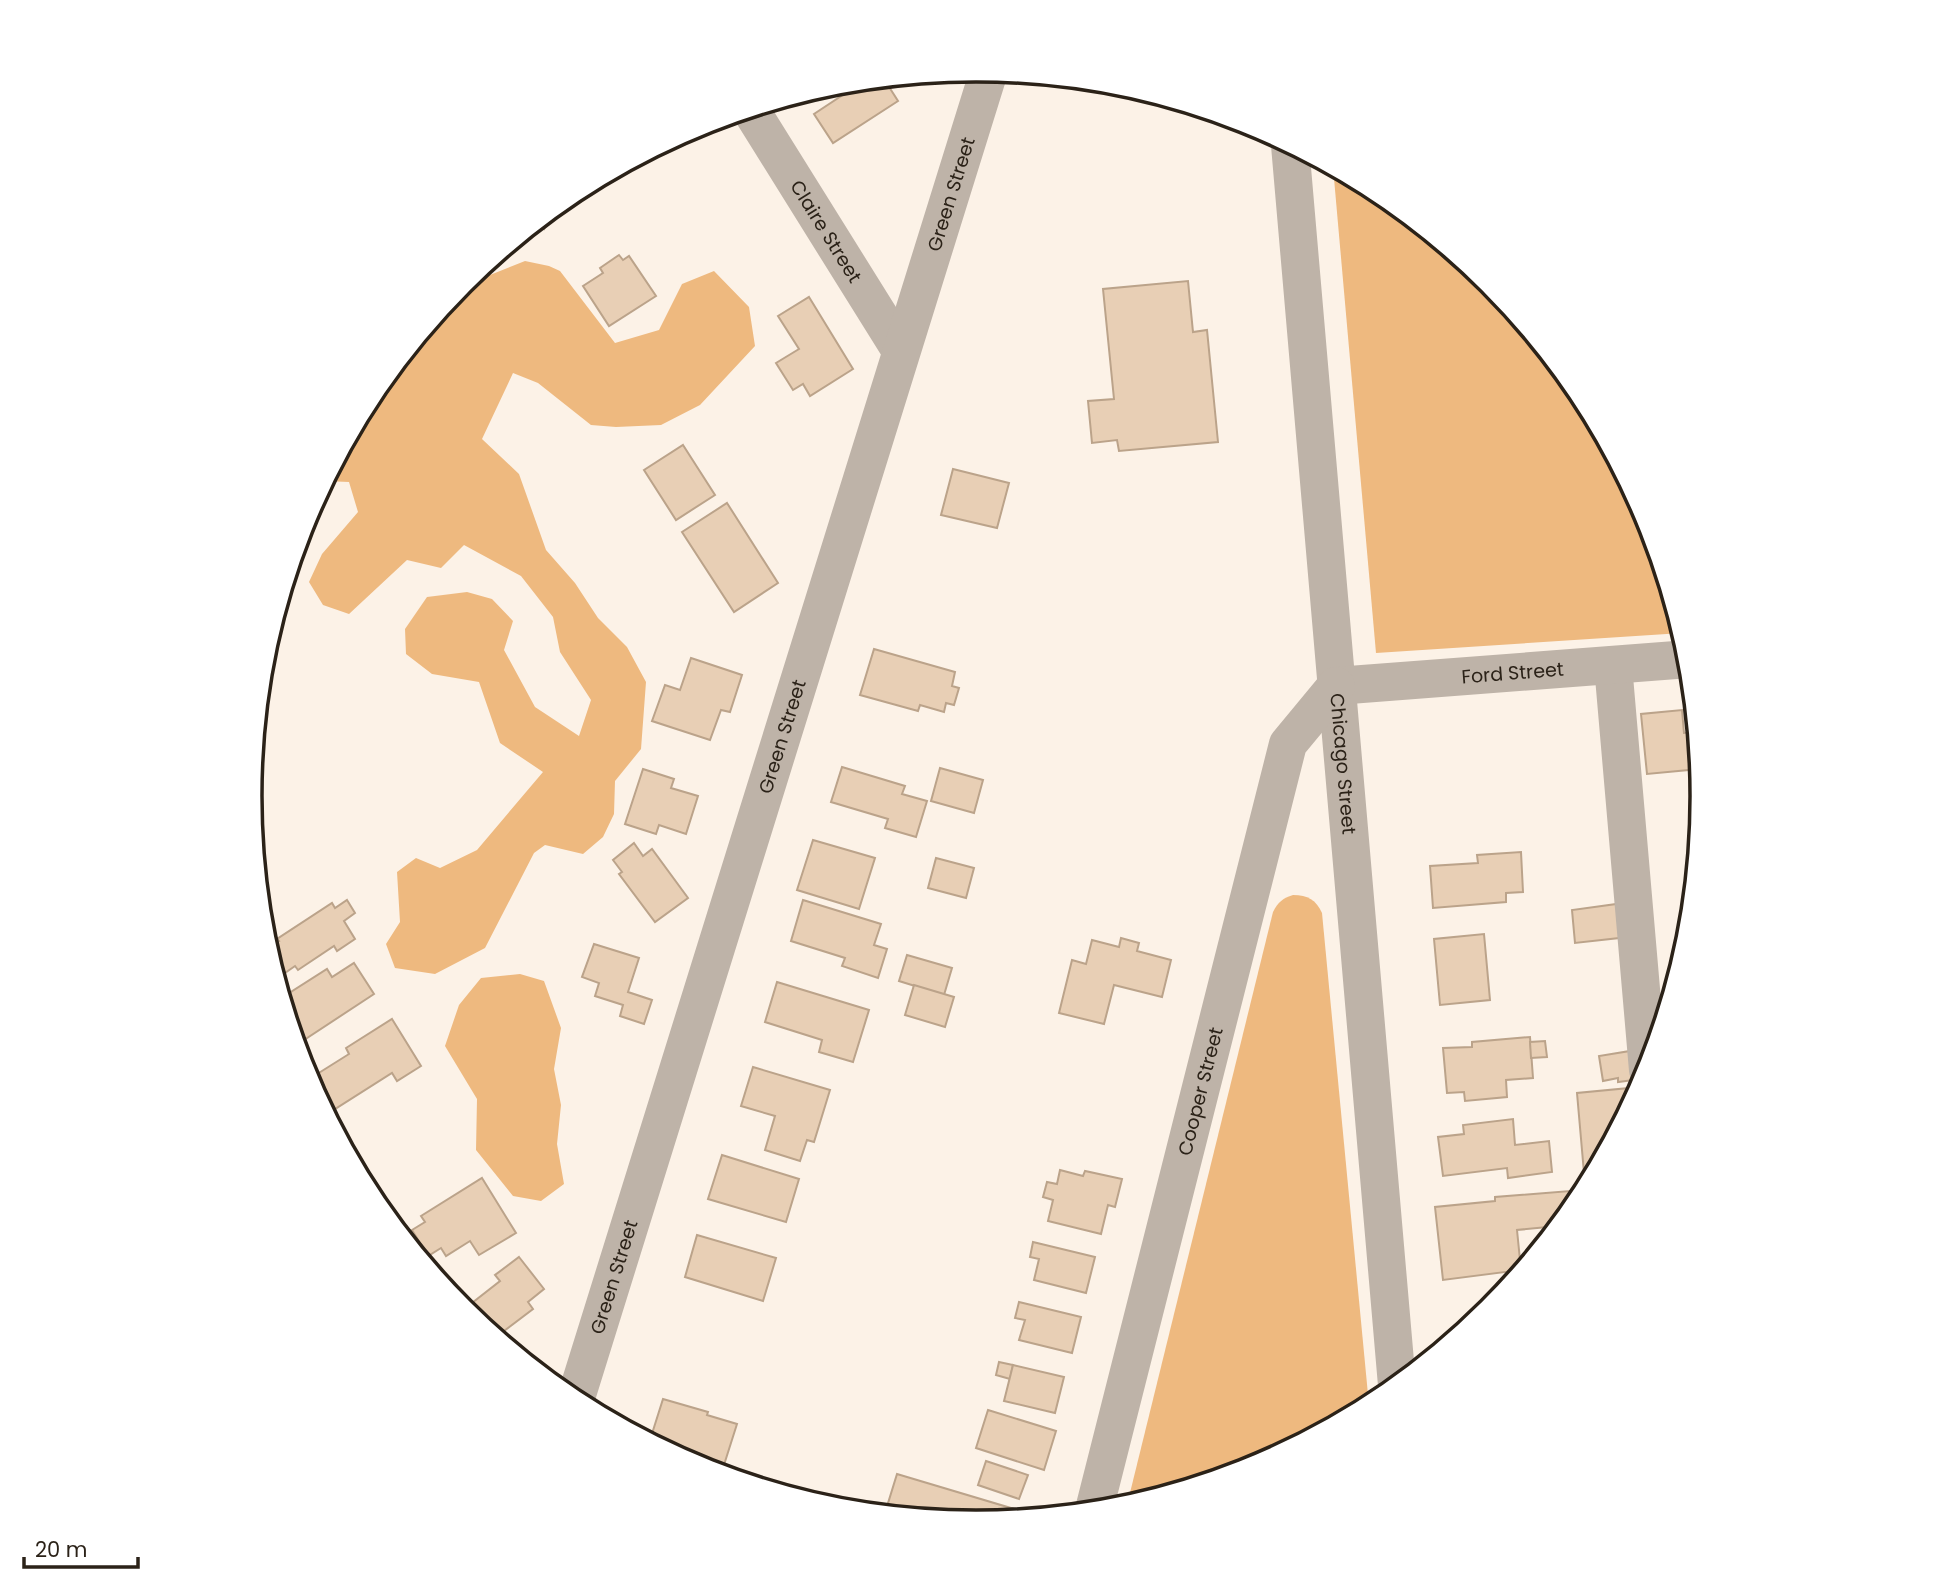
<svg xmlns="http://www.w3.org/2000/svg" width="1952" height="1592" font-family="Poppins,sans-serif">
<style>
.green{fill:#eeb97f}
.building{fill:#e8cfb5;stroke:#bba38a;stroke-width:2}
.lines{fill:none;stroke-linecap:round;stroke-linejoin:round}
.minor{stroke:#beb3a8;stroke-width:38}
.labels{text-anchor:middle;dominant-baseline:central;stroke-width:5;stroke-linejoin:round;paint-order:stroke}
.street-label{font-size:19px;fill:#2b2218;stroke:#fff}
.rim{fill:none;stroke:#2b2218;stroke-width:3.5}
</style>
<rect width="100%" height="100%" fill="#fcf2e7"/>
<g class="green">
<path d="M1333,167L1380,193L1490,283L1580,393L1647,519L1682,633L1376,653Z"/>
<path d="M525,261L549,266L560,271L615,343L659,330L682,284L714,271L749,307L755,346L700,405L661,425L616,427L591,425L538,383L513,373L482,439L519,474L546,550L575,583L598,618L627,647L646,682L641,749L615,781L614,814L603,837L583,854L545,845L534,853L485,948L435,974L395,968L386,944L400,922L397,872L416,858L440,868L477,850L543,772L500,743L479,682L432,674L406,654L405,629L427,597L467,592L492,599L513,621L504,650L535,707L579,736L591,700L560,652L553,617L521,576L464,545L441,568L407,560L349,614L323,605L309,582L322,554L358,512L349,482L325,481L373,392L461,285H465Z"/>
<path d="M1293,895C1308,895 1316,900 1322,913L1369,1405L1253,1467L1127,1505L1273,912C1278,902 1283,898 1293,895Z"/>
<path d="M520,974L544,981L561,1028L554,1069L561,1105L557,1144L564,1184L541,1201L513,1196L476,1150L477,1099L445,1046L459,1005L481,978Z"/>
</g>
<g class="building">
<path d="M884,79L898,101L833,143L814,114L864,81Z"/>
<path d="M560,203L544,229L535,223Z"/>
<path d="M619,255L623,260L629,256L656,296L609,326L583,286L603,273L600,268Z"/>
<path d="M1188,281L1193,332L1207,330L1218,442L1119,451L1117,440L1092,443L1088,401L1114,399L1103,289Z"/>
<path d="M809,297L853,369L810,396L803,384L793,390L776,363L799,349L778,316Z"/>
<path d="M683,445L715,495L676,520L644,470Z"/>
<path d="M953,469L1009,483L997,528L941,515Z"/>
<path d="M727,503L778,583L734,612L682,532Z"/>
<path d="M874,649L955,672L952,686L959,688L954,705L946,703L944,712L920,705L918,711L860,695Z"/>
<path d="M691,658L742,675L730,712L721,710L710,740L652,721L665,685L680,690Z"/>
<path d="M1682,710L1684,733L1696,732L1699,769L1647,774L1641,714Z"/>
<path d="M842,767L905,786L902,794L927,801L916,837L885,828L888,819L831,802Z"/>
<path d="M940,768L983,780L974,813L931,801Z"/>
<path d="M643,769L674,779L671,788L698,796L686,834L659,825L656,834L625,824Z"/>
<path d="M813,840L875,858L859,909L797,890Z"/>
<path d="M634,843L643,856L652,849L688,898L655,922L619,874L622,872L613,860Z"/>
<path d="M1521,852L1523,892L1506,893V902L1433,908L1430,866L1478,863L1477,855Z"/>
<path d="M936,858L974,868L966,898L928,888Z"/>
<path d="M347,900L355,913L344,921L355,939L337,951L334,946L298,970L295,966L282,975L269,955L267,948L279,941L277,939L332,903L335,908Z"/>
<path d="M803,900L881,924L874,945L887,949L878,978L842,966L845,958L791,941Z"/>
<path d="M1624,903L1628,937L1575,943L1572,910Z"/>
<path d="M1484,934L1490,1000L1440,1005L1434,939Z"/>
<path d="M1121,938L1139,943L1137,951L1171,960L1162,997L1114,985L1104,1024L1059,1013L1072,960L1086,964L1092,940L1119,947Z"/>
<path d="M594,944L639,958L628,992L652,1000L644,1024L620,1016L623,1005L595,996L599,983L582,977Z"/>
<path d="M907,955L952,968L944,995L899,981Z"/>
<path d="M354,963L374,994L298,1044L284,1004L287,1002L283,997L327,969L332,977Z"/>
<path d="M777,982L869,1010L853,1062L819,1052L822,1040L765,1022Z"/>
<path d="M914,985L954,997L945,1027L905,1015Z"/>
<path d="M392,1019L421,1066L397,1081L392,1073L335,1109L314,1076L349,1054L346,1048Z"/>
<path d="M1530,1037L1533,1078L1506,1080L1507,1097L1465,1101L1464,1092L1447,1093L1443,1048L1472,1047V1042Z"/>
<path d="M1545,1041L1547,1057L1531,1058L1530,1042Z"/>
<path d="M1630,1051L1634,1080L1618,1082V1078L1603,1081L1599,1056Z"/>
<path d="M753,1067L830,1090L814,1142L807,1140L800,1161L765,1150L775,1116L741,1106Z"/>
<path d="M1640,1087L1594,1172L1584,1173L1577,1093Z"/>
<path d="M1513,1119L1515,1145L1549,1141L1552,1172L1508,1178L1507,1168L1443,1176L1438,1137L1464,1134L1463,1125Z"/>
<path d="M722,1155L799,1179L786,1222L708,1199Z"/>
<path d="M1060,1170L1083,1176L1085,1171L1122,1179L1115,1207L1108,1205L1101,1234L1048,1221L1053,1200L1043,1197L1047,1182L1057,1184Z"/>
<path d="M482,1178L516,1233L479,1255L470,1241L446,1256L441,1248L428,1256L412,1230L425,1222L421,1216Z"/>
<path d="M1570,1191L1572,1209L1558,1226L1517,1230L1521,1270L1443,1280L1435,1207L1495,1201V1197Z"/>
<path d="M697,1235L776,1258L763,1301L685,1277Z"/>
<path d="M1033,1242L1095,1257L1086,1293L1034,1280L1039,1259L1030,1257Z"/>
<path d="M519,1257L544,1289L528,1302L533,1309L496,1337L463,1310L500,1281L495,1275Z"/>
<path d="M1019,1302L1081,1317L1072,1353L1019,1340L1025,1320L1015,1318Z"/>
<path d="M1469,1326L1456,1336L1455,1328Z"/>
<path d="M999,1362L1013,1365L1010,1379L996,1375Z"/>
<path d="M1013,1365L1064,1377L1055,1413L1004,1401Z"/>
<path d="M663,1399L708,1412L707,1415L737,1424L723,1468L690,1459L692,1452L650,1440Z"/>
<path d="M988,1410L1056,1431L1044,1470L976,1448Z"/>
<path d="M986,1461L1028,1475L1019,1499L978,1485Z"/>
<path d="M897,1474L1021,1511L1019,1518L976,1522L885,1513Z"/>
</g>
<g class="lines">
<g class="minor">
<path id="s1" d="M750,109L901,351"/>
<path id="s2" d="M1290,145L1397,1385"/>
<path d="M1613,665L1648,1070"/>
<path id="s3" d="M1336,686L1689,659"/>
<path id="s4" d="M575,1401L989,71"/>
<path id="s5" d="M1094,1510L1288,744L1336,686"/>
</g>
</g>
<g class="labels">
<g class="street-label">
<text stroke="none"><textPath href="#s4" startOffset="1264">Green Street</textPath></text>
<text stroke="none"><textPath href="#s1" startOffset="144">Claire Street</textPath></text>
<text stroke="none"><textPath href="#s3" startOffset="177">Ford Street</textPath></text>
<text stroke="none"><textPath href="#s4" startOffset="696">Green Street</textPath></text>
<text stroke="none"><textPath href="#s2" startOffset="621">Chicago Street</textPath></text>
<text stroke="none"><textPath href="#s5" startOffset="432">Cooper Street</textPath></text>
<text stroke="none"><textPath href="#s4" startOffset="130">Green Street</textPath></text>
</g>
</g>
<path d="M0 0H1952V1592H0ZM262 796a714 714 0 1 1 1428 0a714 714 0 1 1-1428 0Z" fill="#fff" fill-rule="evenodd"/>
<path class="rim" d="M262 796a714 714 0 1 1 1428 0a714 714 0 1 1-1428 0Z"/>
<path d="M24 1557v10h114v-10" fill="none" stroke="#2b2218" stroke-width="3.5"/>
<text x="35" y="1557" font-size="21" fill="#2b2218" stroke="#ffffff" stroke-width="5" paint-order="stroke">20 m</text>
</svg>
